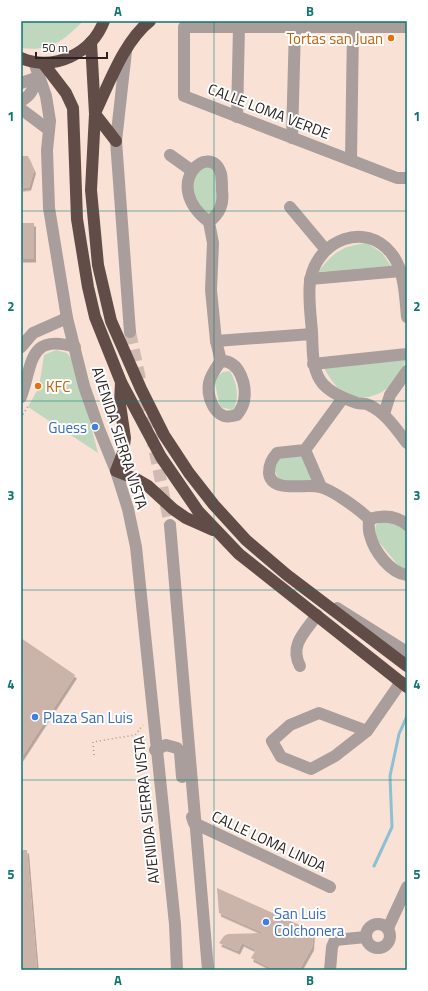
<svg xmlns="http://www.w3.org/2000/svg" width="428" height="991" font-family="'Titillium Web',sans-serif">
<style>
.green{fill:#bfd8bd}
.lines{fill:none;stroke-linecap:round;stroke-linejoin:round}
.stream{stroke:#8dc0d0;stroke-width:3}
.building{fill:#cab3a8;filter:url(#shadow)}
.minor-tunnel{stroke:#d0bbb2;stroke-width:12;stroke-dasharray:12 6;stroke-linecap:butt}
.path{stroke:#a9978f;stroke-width:1.5;stroke-dasharray:1 3;stroke-linecap:butt}
.minor{stroke:#a99e9b;stroke-width:12}
.highway{stroke:#624c47;stroke-width:12}
.grid{fill:none;stroke:#0f766e;stroke-width:1;stroke-opacity:0.55}
.food-dot{fill:#e8710a;stroke:#fff;stroke-width:1.5}
.shop-dot{fill:#3f7fe0;stroke:#fff;stroke-width:1.5}
.labels{text-anchor:middle;dominant-baseline:central;stroke-width:4;stroke-linejoin:round;paint-order:stroke}
.food-label{font-size:15px;fill:#c56008;stroke:#fff;text-anchor:end}
.street-label{font-size:15px;fill:#2c2320;stroke:#fff}
.shop-label{font-size:15px;fill:#366cbe;stroke:#fff;text-anchor:start}
.neatline{fill:none;stroke:#0f766e;stroke-width:1.5}
.grid-label{font-size:13px;text-anchor:middle;font-weight:bold;fill:#0f766e}
</style>
<defs>
<filter id="shadow"><feDropShadow dx="2" dy="3.5" stdDeviation="0" flood-color="#0004"/></filter>
</defs>
<rect width="100%" height="100%" fill="#f9e1d6"/>
<g class="green">
<path d="M21,21H83C63,41 50,52 21,48Z"/>
<path d="M202,167H210L216,175L219,202L210,216C194,199 190,197 195,174Z"/>
<path d="M367,243L382,253L391,266L318,272C334,252 341,246 367,243Z"/>
<path d="M56,350L67,353L74,362L98,453L28,407L39,387L44,355Z"/>
<path d="M405,360C401,383 374,405 349,395C337,390 330,379 324,368Z"/>
<path d="M230,371C237,384 240,396 233,410L220,407L214,379L223,372Z"/>
<path d="M285,456H302L314,481L289,483L279,480L274,469L276,461Z"/>
<path d="M386,519L400,523L407,531V571L402,570L374,536L376,525Z"/>
</g>
<g class="lines">
<path class="stream" d="M374,866L392,827L390,776L399,734L407,716"/>
</g>
<g class="building">
<path d="M21,156H28L34,170L29,187L21,188Z"/>
<rect x="21" y="223" width="13" height="36"/>
<path d="M21,638L75,675L21,758Z"/>
<path d="M21,850H27L37,970H21Z"/>
<path d="M217,888L313,931L312,947L299,970H275L251,958L256,950L242,943L238,951L219,943L224,936L228,934L264,933L219,913Z"/>
</g>
<g class="lines">
<g class="minor-tunnel">
<path d="M130,332L140,379"/>
<path d="M144,399L170,525"/>
</g>
<g class="path">
<path d="M21,418L28,406"/>
<path d="M94,755L93,742L135,735L143,725"/>
</g>
<g class="minor">
<path d="M407,27H184V96L397,178H407"/>
<path d="M126,51L116,141L130,332"/>
<path d="M34,62L46,96L50,121L47,150L49,208L67,318L84,386L99,429L116,471L128,509L136,547L175,924L177,970"/>
<path d="M21,83L39,77"/>
<path d="M21,101C31,95 34,90 34,79"/>
<path d="M21,109L49,130"/>
<path d="M237,117L239,27"/>
<path d="M292,138L295,27"/>
<path d="M170,155L191,170"/>
<path d="M351,160L353,27"/>
<path d="M290,207L326,250"/>
<path d="M209,222C220,213 224,204 222,190C222,185 222,179 221,174C211,139 159,184 209,222L213,243L211,290L216,341L221,361"/>
<path d="M310,279L401,271"/>
<path d="M407,317C405,297 405,270 391,253C365,221 319,240 311,277C307,290 311,318 312,332C313,349 311,370 323,384C332,394 345,399 357,403C361,404 365,403 369,405C386,413 396,429 407,443"/>
<path d="M216,341L312,334"/>
<path d="M21,347L33,333L67,318"/>
<path d="M221,361C240,360 247,386 244,401C243,406 240,411 237,415C233,416 228,417 224,416C212,412 207,394 209,383C211,374 216,368 221,361Z"/>
<path d="M313,364L407,354"/>
<path d="M21,397C33,364 28,333 75,347"/>
<path d="M343,398L305,450L277,453C272,459 269,464 269,473C271,494 307,483 320,487C333,490 360,510 369,519C369,524 368,530 370,535C374,551 390,573 407,575"/>
<path d="M384,414L390,395L407,371"/>
<path d="M305,450L321,487"/>
<path d="M369,519C383,515 396,515 407,525"/>
<path d="M170,525L208,970"/>
<path d="M337,608L407,652"/>
<path d="M300,666C289,645 305,632 317,615"/>
<path d="M367,731L319,713L290,725L272,741L281,757L311,769L335,756L367,731L401,682"/>
<path d="M155,750L166,745L177,748L180,752L182,777"/>
<path d="M192,817L194,823L330,887"/>
<circle cx="378" cy="936" r="12"/>
<path d="M388,928L407,887"/>
<path d="M330,970L332,947L335,940L366,937"/>
</g>
<g class="highway">
<path d="M91,42L95,114L91,190L98,265L111,321L141,389L164,435L189,473L214,505L246,540L287,575L407,666"/>
<path d="M21,58C54,72 92,53 104,21"/>
<path d="M43,63L66,93L73,108L77,219L88,287L95,317L121,382L161,457L198,511L239,554L407,687"/>
<path d="M95,113C109,84 124,41 150,21"/>
<path d="M95,114L116,141"/>
<path d="M121,382L120,404L125,438L123,453L116,471L136,479L148,486L173,509L186,518L213,530"/>
</g>
</g>
<path class="grid" d="M214,21V970M21,211H407M21,401H407M21,590H407M21,780H407"/>
<g class="food-dot">
<circle cx="391" cy="38" r="4"/>
<circle cx="38" cy="386" r="4"/>
</g>
<g class="shop-dot">
<circle cx="95" cy="427" r="4"/>
<circle cx="35" cy="717" r="4"/>
<circle cx="266" cy="922" r="4"/>
</g>
<g class="labels">
<g class="food-label">
<text x="383" y="38">Tortas san Juan</text>
<text x="46" y="386" text-anchor="start">KFC</text>
</g>
<g class="street-label">
<text transform="translate(269 111) rotate(21)">CALLE LOMA VERDE</text>
<text transform="translate(120 438) rotate(72)">AVENIDA SIERRA VISTA</text>
<text transform="translate(146 810) rotate(-96)">AVENIDA SIERRA VISTA</text>
<text transform="translate(269 841) rotate(25)">CALLE LOMA LINDA</text>
</g>
<g class="shop-label">
<text x="87" y="427" text-anchor="end">Guess</text>
<text x="43" y="717">Plaza San Luis</text>
<text x="274" y="913">San Luis<tspan x="274" dy="17">Colchonera</tspan></text>
</g>
</g>
<rect width="428" height="991" fill="none" stroke="#ffffff" stroke-width="44"/>
<path d="M36 52v6h71v-6" fill="none" stroke="#2c2320" stroke-width="2"/>
<text x="42" y="52" font-size="12" fill="#2c2320" stroke="#ffffff" stroke-width="3" paint-order="stroke">50 m</text>
<rect x="22" y="22" width="384" height="947" class="neatline"/>
<g class="grid-label">
<text x="118" y="16">A</text>
<text x="310" y="16">B</text>
<text x="11" y="121">1</text>
<text x="417" y="121">1</text>
<text x="11" y="311">2</text>
<text x="417" y="311">2</text>
<text x="11" y="500">3</text>
<text x="417" y="500">3</text>
<text x="11" y="689">4</text>
<text x="417" y="689">4</text>
<text x="11" y="879">5</text>
<text x="417" y="879">5</text>
<text x="118" y="985">A</text>
<text x="310" y="985">B</text>
</g>
</svg>
